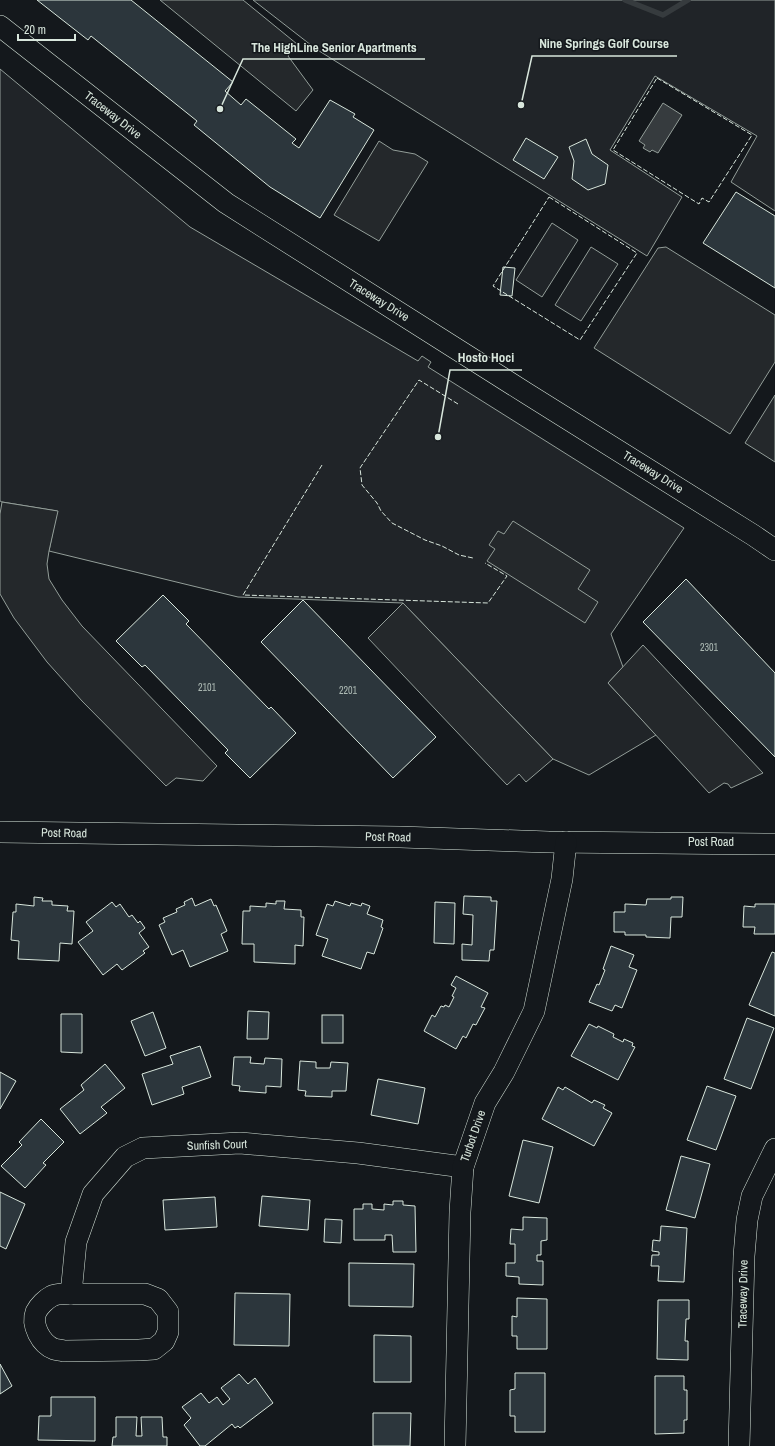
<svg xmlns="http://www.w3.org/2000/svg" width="775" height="1446" font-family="'Archivo Narrow',sans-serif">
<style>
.green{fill:#202428;stroke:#939e99}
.parking{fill:#24282b;stroke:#939e99}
.water{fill:#363b3e;stroke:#939e99}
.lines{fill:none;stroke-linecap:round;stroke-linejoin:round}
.stream{stroke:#363b3e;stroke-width:5.5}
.building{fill:#2c363c;stroke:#d8e6dc}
.minor-casing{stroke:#d8e6dc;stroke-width:22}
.minor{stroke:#14181c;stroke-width:21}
.fence{stroke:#d8e6dc;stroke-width:1;stroke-dasharray:5 2;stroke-linecap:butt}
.labels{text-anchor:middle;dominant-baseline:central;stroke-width:3;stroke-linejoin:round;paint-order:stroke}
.number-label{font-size:10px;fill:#adbab4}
.street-label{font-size:12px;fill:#d8e6dc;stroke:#14181c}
.leader{fill:none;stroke:#d8e6dc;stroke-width:1.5}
.callout-dot{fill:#d8e6dc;stroke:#14181c;stroke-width:1.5}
.callout-label{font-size:13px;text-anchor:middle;font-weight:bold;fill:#d8e6dc;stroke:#14181c;stroke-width:3;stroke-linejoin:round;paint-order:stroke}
</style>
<rect width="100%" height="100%" fill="#14181c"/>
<g class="green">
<path d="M253,0H775V211L731,182L757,136L655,76L610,150L682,197L647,256L316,49Z"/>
<path d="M0,69L190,227L418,361L422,356L431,362L428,367L684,528L611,634L623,667L608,683L656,735L589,775L553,759L403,603L238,597L49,551L57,511L2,502L0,501Z"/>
<path d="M552,223L578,240L542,297L516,280Z"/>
<path d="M591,247L618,264L581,321L555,305Z"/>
</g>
<g class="parking">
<path d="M160,0H243L297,44L288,56L313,90L296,111Z"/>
<path d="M379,141L393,150L415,154L428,162L379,241L334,215Z"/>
<path d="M666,247L775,315V362L730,434L594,348L658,248Z"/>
<path d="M775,395V462L745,443Z"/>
<path d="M2,502L58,511L49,551L47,564L49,579L62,600L82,626L217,766L203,781L176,778L166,786L82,701L47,662L14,618L0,594V514Z"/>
<path d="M513,521L590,570L578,589L598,602L585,623L487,561L495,549L489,545L498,531L504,534Z"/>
<path d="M403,603L553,759L526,782L519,774L507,785L368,638Z"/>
<path d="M643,645L763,773L731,788L728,784L724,783L709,793L608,683Z"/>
</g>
<path class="water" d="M663,103L682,115L658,153L652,150L650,152L643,148L645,145L639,141Z"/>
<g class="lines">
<path class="stream" d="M625,0L663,15L688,0"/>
</g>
<g class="building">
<path d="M37,0H131L233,82L225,91L241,105L246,99L296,139L292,143L299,148L330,100L355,114L353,117L374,130L320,218L270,187L194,125L197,121L91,36L88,40Z"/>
<path d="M526,138L558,157L544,179L513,160Z"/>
<path d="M586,139L592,154L608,165L605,184L588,190L572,179L574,161L569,147Z"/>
<path d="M736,192L775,216V288L703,243Z"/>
<path d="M503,267L515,268L512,296L500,295Z"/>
<path d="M686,579L775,673V757L643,622Z"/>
<path d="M163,595L189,621L186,624L269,709L271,707L296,733L250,778L225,753L228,750L145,665L142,667L116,641Z"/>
<path d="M303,600L436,737L393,778L261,642Z"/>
<path d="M464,896L491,897V901H497L494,950H490L489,961L462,960V944L472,945L473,915L463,914Z"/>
<path d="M34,897L43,898L42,901H52V905L68,906L67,911H74L72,944L60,943L59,961L18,959L19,941L11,940L13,912H16V904L34,906Z"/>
<path d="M671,897H683L682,917H671L670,938L646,937V935H625V932H614V912H625V904L646,905L647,899H671Z"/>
<path d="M192,898L195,906L211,899L214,906L216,905L227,931L221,934L228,951L190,967L183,950L172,955L159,925L165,922L163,918L177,912L176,909L185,905L184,902Z"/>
<path d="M276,901H285L284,909L301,910V917H304L303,946L295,945V964L254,962V944H242L243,911H250V906L266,907V903L276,904Z"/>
<path d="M335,901L350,906L351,903L361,906L362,903L370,906L367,914L383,920L381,927L383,928L374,954L367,952L361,969L322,956L328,939L316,935L327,904L333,906Z"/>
<path d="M112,902L116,907L120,904L129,917L132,915L138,923L140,921L145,928L139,933L149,947L143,951L145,953L122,970L117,964L103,975L78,942L93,931L86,922Z"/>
<path d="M435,902L455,903L454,944L434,943Z"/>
<path d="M755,904H775V934H754L755,927H743L744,906L755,907Z"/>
<path d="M611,946L634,955L629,967L637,970L622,1008L615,1005L612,1011L589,1002L597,984L599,985L605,970L603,969Z"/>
<path d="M772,952L775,953V1016L749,1005Z"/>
<path d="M456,976L488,993L481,1007L485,1008L476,1025L473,1024L466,1038L463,1036L456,1049L424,1031L432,1015L435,1017L441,1006L444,1007L445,1005L449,1007L454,997L452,996L456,988L451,985Z"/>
<path d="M248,1011L269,1012L268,1039H247Z"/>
<path d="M153,1012L166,1048L145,1056L131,1021Z"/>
<path d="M61,1014H82V1053L61,1052Z"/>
<rect x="322" y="1015" width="21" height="28"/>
<path d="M747,1018L774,1028L751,1089L724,1079Z"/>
<path d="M589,1024L597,1028L598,1026L614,1034L613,1037L623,1042L624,1039L633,1043L632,1046L635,1047L618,1080L571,1056Z"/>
<path d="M200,1046L211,1077L182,1087L184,1094L152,1105L142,1074L173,1064L170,1056Z"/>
<path d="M234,1057H251L250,1063L264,1064L265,1058L282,1059L281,1087L266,1086V1093L239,1091L240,1086L232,1085Z"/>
<path d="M300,1061L316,1062V1068H330L331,1062L348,1063L346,1091H332V1097L305,1096L306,1091L298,1090Z"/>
<path d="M105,1064L125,1088L101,1107L107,1113L80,1134L60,1109L84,1090L81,1085Z"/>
<path d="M0,1072L16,1081L0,1109Z"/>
<path d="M378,1079L425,1088L418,1124L371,1115Z"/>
<path d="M707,1086L736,1096L716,1150L687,1140Z"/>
<path d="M558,1087L563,1090L565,1087L592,1103L594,1100L605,1105L603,1108L612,1113L594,1146L542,1119Z"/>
<path d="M41,1119L64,1142L43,1163L46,1165L25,1188L1,1166L22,1145L19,1142Z"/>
<path d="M523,1140L553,1147L539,1203L509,1196Z"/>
<path d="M681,1156L710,1164L695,1218L666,1210Z"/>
<path d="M0,1192L25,1204L6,1249L0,1246Z"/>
<path d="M262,1196L310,1200L308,1230L259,1226Z"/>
<path d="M215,1197L217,1227L165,1230L163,1200Z"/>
<path d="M393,1201H403V1205L415,1206L416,1252H393L392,1235H385V1240H354V1209H363V1204H372V1209L384,1210V1204L393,1205Z"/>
<path d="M523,1217L547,1218V1240L541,1241V1255H537V1261H543V1285L519,1284V1277L506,1276V1263H515V1244H510L511,1229L523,1230Z"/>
<path d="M325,1219L342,1220L341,1243L324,1242Z"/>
<path d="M661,1226L687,1228L684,1282L658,1281L659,1266H651L652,1255H659V1252L652,1251L653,1240L660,1241Z"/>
<path d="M349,1263L414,1264L413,1307L349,1306Z"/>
<path d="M235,1293L290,1294L289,1346L234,1345Z"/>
<path d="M517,1298L547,1299V1349H517V1336H512V1316L517,1317Z"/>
<path d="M658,1300H689V1319H686L685,1341H688V1360L657,1359Z"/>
<path d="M374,1335L411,1336V1382H374Z"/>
<path d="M0,1364L12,1386L0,1394Z"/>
<path d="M515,1373H545V1432H515V1416H510V1390L515,1389Z"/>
<path d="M239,1374L248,1384L255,1378L273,1403L240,1428L238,1426L235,1428L232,1424L205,1446H200L184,1425L191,1418L182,1407L201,1393L209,1403L217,1397L223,1405L230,1399L221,1388Z"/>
<path d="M655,1376H684V1390H687V1420H684V1433L655,1434Z"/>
<path d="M51,1397H95V1441L38,1440L39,1416H51Z"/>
<path d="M373,1413H411L410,1446H373Z"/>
<path d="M116,1417H137L136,1436H142L141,1417H162L163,1437H167V1446H112L113,1437H116Z"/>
</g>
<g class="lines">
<g class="minor-casing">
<g id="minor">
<path d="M0,26L226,203L526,393L753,535L775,550"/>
<path d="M0,832L400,837L549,842L775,844"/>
<path d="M71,1294L76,1242L93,1194L125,1157L143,1148L240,1143L358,1153L463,1167"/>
<path d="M71,1294H145L158,1299L168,1312V1332L164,1341L154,1349L139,1350L64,1351C61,1350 57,1350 54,1349C41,1344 31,1325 36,1312C39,1306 46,1299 52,1296C57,1293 65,1294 71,1294Z"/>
<path d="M455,1446L460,1212L463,1167L485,1103L504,1072L534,1011L562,879L566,842"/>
<path d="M739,1446L744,1256L747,1220L752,1196L775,1149"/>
</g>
</g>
<use href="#minor" class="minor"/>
<g class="fence">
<path d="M657,78L752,135L709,202L702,198L699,204L613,150Z"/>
<path d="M549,197L637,253L580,340L493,286Z"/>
<path d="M458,404L419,380L360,468L362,485L377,503L381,511L392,523L425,540L442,546L459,555L473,558"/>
<path d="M322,465L243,595L488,603L507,576L485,563"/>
</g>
</g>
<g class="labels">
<g class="number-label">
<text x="709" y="647">2301</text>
<text x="207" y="687">2101</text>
<text x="348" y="690">2201</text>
</g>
<g class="street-label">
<text transform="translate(113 115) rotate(38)">Traceway Drive</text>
<text transform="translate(379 300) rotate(32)">Traceway Drive</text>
<text transform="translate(653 472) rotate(32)">Traceway Drive</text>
<text transform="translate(64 833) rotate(1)">Post Road</text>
<text transform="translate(388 837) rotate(1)">Post Road</text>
<text x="711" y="842">Post Road</text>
<text transform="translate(473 1136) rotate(-71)">Turbot Drive</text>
<text transform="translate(217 1145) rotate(-2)">Sunfish Court</text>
<text transform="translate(743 1294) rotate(-89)">Traceway Drive</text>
</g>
</g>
<path class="leader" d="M521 105L532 56H677M220 109L243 59H425M438 437L450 370H522"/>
<g class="callout-dot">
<circle cx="521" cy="105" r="4"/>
<circle cx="220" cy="109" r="4"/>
<circle cx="438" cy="437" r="4"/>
</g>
<g class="callout-label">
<text x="604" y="48">Nine Springs Golf Course</text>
<text x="334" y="52">The HighLine Senior Apartments</text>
<text x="486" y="362">Hosto Hoci</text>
</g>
<path d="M18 34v6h57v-6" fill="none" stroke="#d8e6dc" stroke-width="2"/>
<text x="24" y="34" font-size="12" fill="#d8e6dc" stroke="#14181c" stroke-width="3" paint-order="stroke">20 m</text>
</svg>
